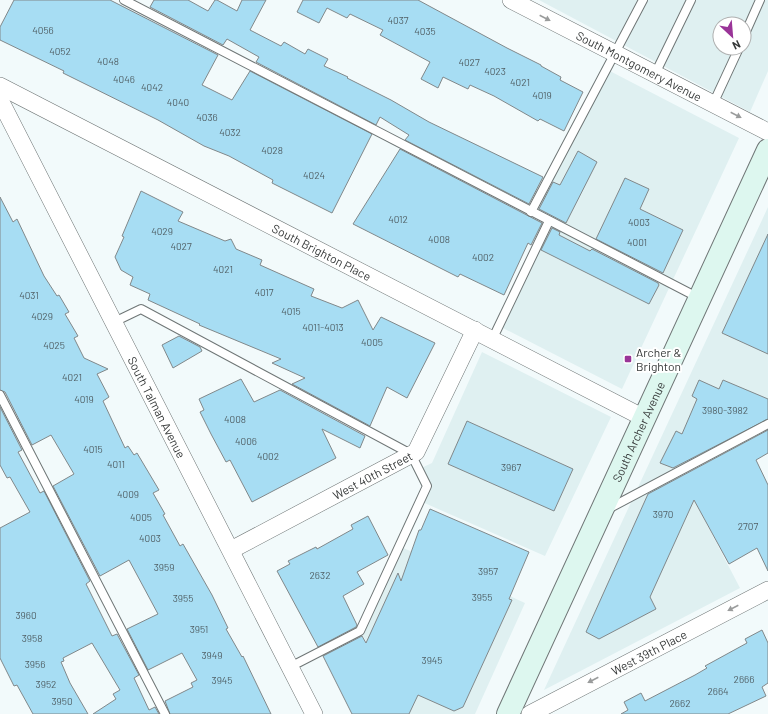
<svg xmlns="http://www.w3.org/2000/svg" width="768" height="714" font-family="Barlow,sans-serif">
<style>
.built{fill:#dff0f1;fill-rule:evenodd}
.building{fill:#a7ddf3;stroke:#81888a}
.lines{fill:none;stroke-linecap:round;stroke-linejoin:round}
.service-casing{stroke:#6f7676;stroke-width:10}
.minor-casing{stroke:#6f7676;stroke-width:18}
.secondary-casing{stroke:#6f7676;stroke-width:24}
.service{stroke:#fff;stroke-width:8}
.minor{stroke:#fff;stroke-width:17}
.secondary{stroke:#ddf7ef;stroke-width:22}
.oneway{fill:#9a9c9c}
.poi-dot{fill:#9a3498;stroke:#fff;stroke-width:1.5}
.labels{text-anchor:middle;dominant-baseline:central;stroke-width:4;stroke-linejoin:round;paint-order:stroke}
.number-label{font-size:10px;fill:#526268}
.street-label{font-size:12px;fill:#363939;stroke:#fff}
.poi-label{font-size:12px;fill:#363939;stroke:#fff;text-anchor:start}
</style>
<rect width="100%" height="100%" fill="#f2fafb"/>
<g class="built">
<path d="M539,0H768V71L750,112ZM720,24H744V48H720Z"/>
<path d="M606,69L739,138L622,389L499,326L549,221L531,212Z"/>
<path d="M768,207V424L679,471L740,588L544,690Z"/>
<path d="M482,352L611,417L545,556L420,501L427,486L419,469L432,463Z"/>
<path d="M399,546L525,603L475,714H367L399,697L360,631Z"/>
</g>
<g class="building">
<path d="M14,0H110L218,55L202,85L232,100L250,71L372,134L332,213L272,183L273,180L229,156L204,146L158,120L63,73L64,71L0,40V27Z"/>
<path d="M154,0H188L208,11L215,0H217L237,11L242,0H266L250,30L281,46L284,42L305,54L308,49L328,59L324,66L348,77L347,78L391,100L429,122L543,177L529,204L405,140L409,135L380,117L376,125L256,62L259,57L227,39L223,45L150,7Z"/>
<path d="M303,0H418L507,48L541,65V66L561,77L560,80L583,92L564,131L540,119L538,121L494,96L470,85L468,89L443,77L438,88L421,79L430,62L380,35L383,30L350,14L347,18L327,8L319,23L297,12Z"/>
<path d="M400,149L542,223L531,245L528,243L504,295L460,274L458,277L353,224Z"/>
<path d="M578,151L597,162L566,223L539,209L553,182L560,185Z"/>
<path d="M625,178L649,189L640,209L683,230L663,273L596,239Z"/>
<path d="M141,191L183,212L178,221L225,241L231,239L236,249L262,260L260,265L314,289L311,296L342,308L358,300L373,330L381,317L435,343L407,398L387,387L370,426L292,384L305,378L272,363L281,359L199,325L200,324L148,300L150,294L130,285L133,277L121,270L115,257L124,237L122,236Z"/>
<path d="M0,197L13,222L17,219L44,276L57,296L59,295L69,312L65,314L78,336L74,338L84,358L108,369L97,374L109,397L103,401L125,448L128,446L134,455L137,453L159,490L153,493L165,514L163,515L180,546L183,544L212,595L228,628L226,629L242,657L243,656L271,714H170L165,701L193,687L191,683L197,680L182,653L148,670L127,629L158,614L129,560L100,576L53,486L74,474L51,435L32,445L5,392L0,390Z"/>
<path d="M552,228L560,232L559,235L590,251L592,249L658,283L659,285L649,304L541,250Z"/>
<path d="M768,234V354L722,333Z"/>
<path d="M179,336L200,347L202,351L173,368L162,345Z"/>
<path d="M241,379L254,402L280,390L365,436L360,448L322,429L336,458L252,502L230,460L226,462L211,434L200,412L204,410L199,399Z"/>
<path d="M699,380L719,389L723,380L768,399V419L673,468L660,463L676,431L682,434L697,399L692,396Z"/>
<path d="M0,407L22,450L18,452L40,493L44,491L90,581L86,584L112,636L117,634L139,675L134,678L149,710L155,707L159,714H93L116,699L113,694L120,690L92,643L63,658L64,661L61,662L70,683L88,714H33L17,685L14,686L0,658V528L30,512L10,477L7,478L0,465Z"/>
<path d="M467,421L573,469L554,511L448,464Z"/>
<path d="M768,430V453L756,460L768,485V571L757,548L729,564L694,500L650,597L656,609L599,639L586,632L648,494Z"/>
<path d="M430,509L529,552L509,599L512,600L463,707L454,711L418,695L409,714H352L323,656L362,636L366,643L398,573L401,581L419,530H421Z"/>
<path d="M368,516L388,555L357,572L364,584L343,596L357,625L356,627L318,647L277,571L290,564L288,561L316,547L317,549L353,529L351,525Z"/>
<path d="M762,630L768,643V683L762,687L766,696L728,714H621L628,710L624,702L641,693L645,701L695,675L707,668L705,666L747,643L745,639Z"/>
</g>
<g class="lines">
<g class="service-casing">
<g id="service">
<path d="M124,0L699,298"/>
<path d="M744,36L760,0"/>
<path d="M655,74L691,0"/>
<path d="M713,104L739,48"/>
<path d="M531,212L643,0"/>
<path d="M114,322L141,309L411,454L427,486L360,631L290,667"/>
<path d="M493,338L549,221"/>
<path d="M0,395L165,714"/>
<path d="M608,509L768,424"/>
</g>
</g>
<g class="minor-casing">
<g id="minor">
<path id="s1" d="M511,0L768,132"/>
<path id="s2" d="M0,86L644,418"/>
<path id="s3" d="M0,100L314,714"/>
<path id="s4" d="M231,550L416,452L475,330"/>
<path id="s5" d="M530,714L768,590"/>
</g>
</g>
<g class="secondary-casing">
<g id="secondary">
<path id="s6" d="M508,714L768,150"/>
</g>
</g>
<use href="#service" class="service"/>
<use href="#minor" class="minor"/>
<use href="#secondary" class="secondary"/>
</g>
<defs><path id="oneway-solid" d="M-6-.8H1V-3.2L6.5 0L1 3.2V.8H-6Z"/></defs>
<g class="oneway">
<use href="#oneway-solid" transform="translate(545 18) rotate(27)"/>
<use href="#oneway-solid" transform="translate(736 115) rotate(27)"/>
<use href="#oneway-solid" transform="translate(733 608) rotate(153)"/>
<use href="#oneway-solid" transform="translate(593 680) rotate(153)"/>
</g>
<rect class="poi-dot" x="624" y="355" width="8" height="8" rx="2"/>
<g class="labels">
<g class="number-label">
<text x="398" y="20">4037</text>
<text x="43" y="30">4056</text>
<text x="425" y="31">4035</text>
<text x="60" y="51">4052</text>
<text x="108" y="61">4048</text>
<text x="469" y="62">4027</text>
<text x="495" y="71">4023</text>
<text x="124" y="79">4046</text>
<text x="520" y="82">4021</text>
<text x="152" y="87">4042</text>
<text x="542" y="95">4019</text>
<text x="178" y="102">4040</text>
<text x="207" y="117">4036</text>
<text x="230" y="132">4032</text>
<text x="272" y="150">4028</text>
<text x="314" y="175">4024</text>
<text x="398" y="219">4012</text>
<text x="639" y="222">4003</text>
<text x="162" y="231">4029</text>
<text x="439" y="239">4008</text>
<text x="637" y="242">4001</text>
<text x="181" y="246">4027</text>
<text x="483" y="257">4002</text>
<text x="223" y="269">4021</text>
<text x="264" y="292">4017</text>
<text x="29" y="295">4031</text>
<text x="291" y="311">4015</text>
<text x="42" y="316">4029</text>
<text x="323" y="327">4011-4013</text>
<text x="372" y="342">4005</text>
<text x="54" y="345">4025</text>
<text x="72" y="377">4021</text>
<text x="84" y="399">4019</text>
<text x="725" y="410">3980-3982</text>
<text x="235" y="419">4008</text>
<text x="246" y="441">4006</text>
<text x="93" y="449">4015</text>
<text x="268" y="456">4002</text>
<text x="116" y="464">4011</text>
<text x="511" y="467">3967</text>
<text x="128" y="494">4009</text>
<text x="663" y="514">3970</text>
<text x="141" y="517">4005</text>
<text x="748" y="526">2707</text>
<text x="150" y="538">4003</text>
<text x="164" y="567">3959</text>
<text x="488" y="571">3957</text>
<text x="320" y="575">2632</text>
<text x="482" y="597">3955</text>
<text x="183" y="598">3955</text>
<text x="26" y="615">3960</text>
<text x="199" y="629">3951</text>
<text x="32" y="638">3958</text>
<text x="212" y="655">3949</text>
<text x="432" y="660">3945</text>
<text x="35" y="664">3956</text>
<text x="744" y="679">2666</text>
<text x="222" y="680">3945</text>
<text x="46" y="684">3952</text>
<text x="718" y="691">2664</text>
<text x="62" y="701">3950</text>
<text x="680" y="703">2662</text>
</g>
<g class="street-label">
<text stroke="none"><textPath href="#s1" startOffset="144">South Montgomery Avenue</textPath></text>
<text stroke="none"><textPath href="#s2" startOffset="362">South Brighton Place</textPath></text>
<text stroke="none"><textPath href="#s3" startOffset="345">South Talman Avenue</textPath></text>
<text stroke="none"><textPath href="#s6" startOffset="311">South Archer Avenue</textPath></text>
<text stroke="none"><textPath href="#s4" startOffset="160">West 40th Street</textPath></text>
<text stroke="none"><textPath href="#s5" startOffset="134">West 39th Place</textPath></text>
</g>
<g class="poi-label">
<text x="636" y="352">Archer &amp;<tspan x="636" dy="14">Brighton</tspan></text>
</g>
</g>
<g transform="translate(732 36) rotate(154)"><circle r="19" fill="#ffffff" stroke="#afb0b0"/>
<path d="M0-3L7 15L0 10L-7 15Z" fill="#9a3498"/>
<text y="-6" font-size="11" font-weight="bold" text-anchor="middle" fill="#363939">N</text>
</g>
</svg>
